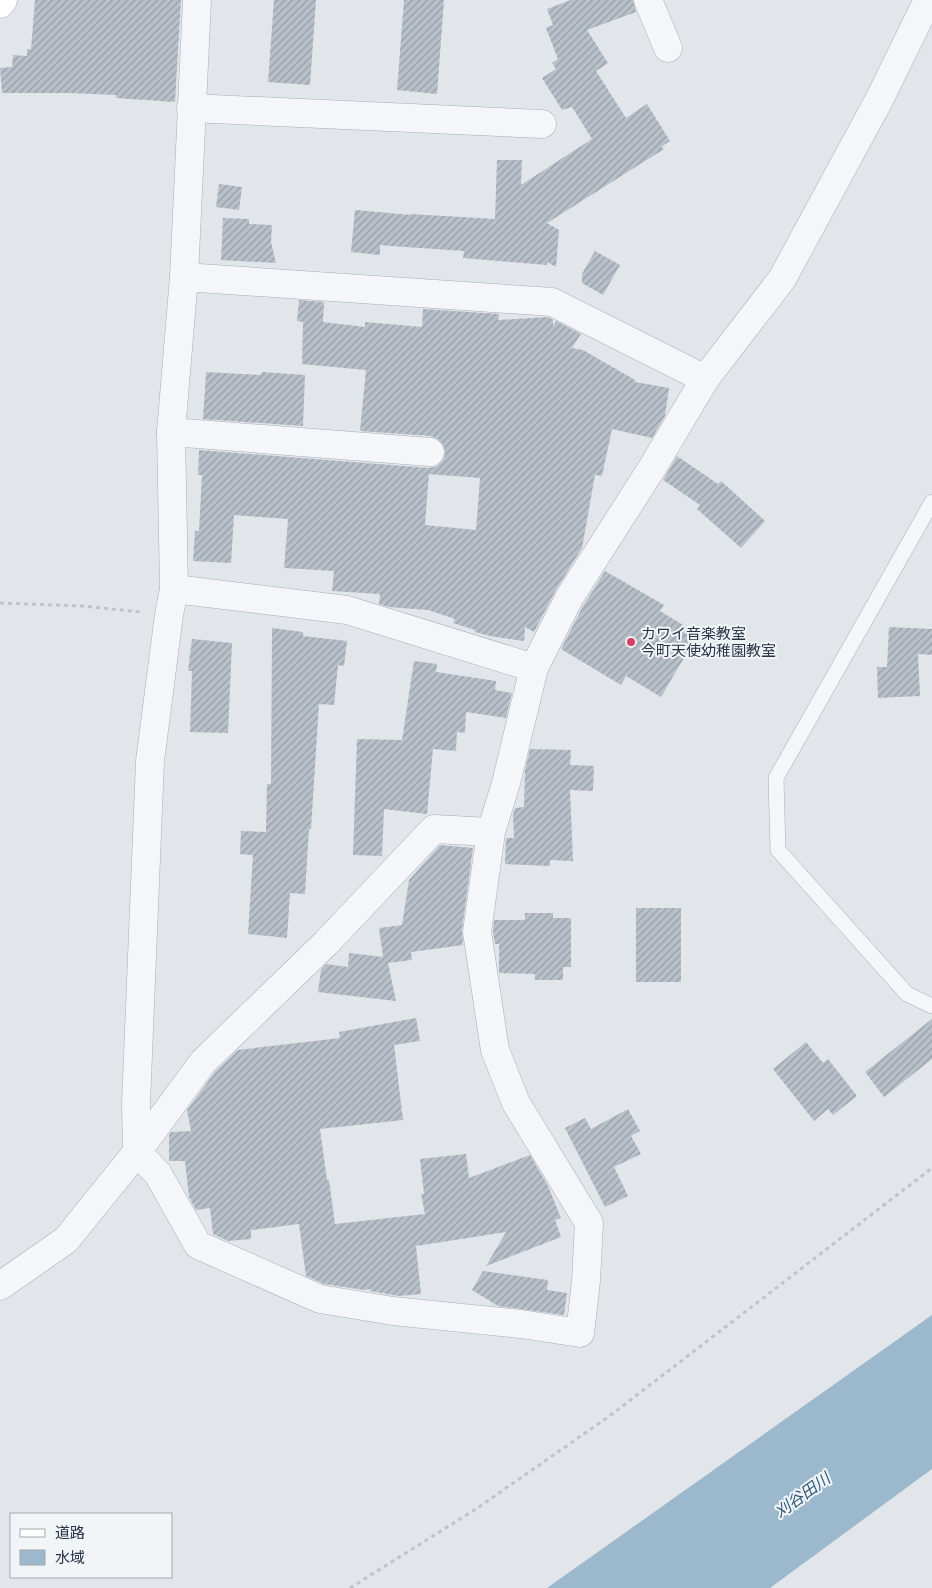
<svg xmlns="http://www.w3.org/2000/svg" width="932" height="1588" font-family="Inter,'Noto Sans JP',sans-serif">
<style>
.water{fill:#9bb8cc}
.building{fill:url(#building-hatch);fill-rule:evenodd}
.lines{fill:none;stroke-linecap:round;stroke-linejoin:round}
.service-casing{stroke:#a7adb6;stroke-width:16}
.minor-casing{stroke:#a7adb6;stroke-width:29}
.tertiary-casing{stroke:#a7adb6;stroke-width:29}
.secondary-casing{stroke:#a7adb6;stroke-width:29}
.path{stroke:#c0c4ca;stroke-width:3;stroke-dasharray:4 4;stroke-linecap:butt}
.service{stroke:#f5f6f9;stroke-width:15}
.minor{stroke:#f5f6f9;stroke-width:28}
.tertiary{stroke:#f5f6f9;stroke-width:28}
.secondary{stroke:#fff;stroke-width:28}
.poi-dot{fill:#d54166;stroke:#f1f5f8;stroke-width:2}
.labels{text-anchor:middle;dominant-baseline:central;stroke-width:4;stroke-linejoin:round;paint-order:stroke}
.poi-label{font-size:15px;fill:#293544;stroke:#f1f5f8;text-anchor:start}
.water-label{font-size:16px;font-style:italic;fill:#30597a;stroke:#f1f5f8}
</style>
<defs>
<pattern id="building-hatch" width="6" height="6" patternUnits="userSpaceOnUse" patternTransform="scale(1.25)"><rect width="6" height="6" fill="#b8c0c9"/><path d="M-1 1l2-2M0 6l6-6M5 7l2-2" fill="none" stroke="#969da5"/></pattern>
</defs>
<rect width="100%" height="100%" fill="#e2e6eb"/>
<path class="water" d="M932,1315V1469L770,1588H547Z"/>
<g class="building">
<path d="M35,0H181L175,102L116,98V95L71,93H2L0,68L12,67L13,55L27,56V49H31Z"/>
<path d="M274,0H316L310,85L268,82Z"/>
<path d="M404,0H444L437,94L397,90Z"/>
<path d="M571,0H633L636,12L587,30L608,63L596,71L626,118L647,104L670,141L661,147L664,149L547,223L559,230L556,267L547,262V265L463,258L464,251L391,246L380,245V255L351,252L355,210L411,215V214L495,219L497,160H522L521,185L592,139L572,107L562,110L542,78L556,69L552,63L558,59L546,28L553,25L547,9Z"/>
<path d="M219,184L242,187L239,210L216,207Z"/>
<path d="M223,218L249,219V224L272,225L271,242L276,263L221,260Z"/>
<path d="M595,251L620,265L603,295L582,283V274Z"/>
<path d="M299,300L324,302L323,322L365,327V322L422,327L423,309L499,314L498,320L548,317L553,320V327L556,321L581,334L572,348L583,350L635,380V382L669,388L665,416L652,438L612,429L602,476L595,475L582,548L556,590L534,632L525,627L524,641L490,636L475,632V630L453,623L455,619L428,610L389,607L379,604L380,594L332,591L334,571L284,568L288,519L234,515L231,563L193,561L195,531H199L202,475H198L199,450L429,468L437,466L443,460L445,454L444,446L438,439L431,436L360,431L366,370L302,364L303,322L297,321ZM429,474L480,478L476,530L425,525Z"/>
<path d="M206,372L261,375L262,372L305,375L303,426L203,419Z"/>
<path d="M677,456L718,484L721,481L765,521L741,548L697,509L700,505L663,480Z"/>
<path d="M605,571L664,605L660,611L698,634L661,697L626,676L621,685L561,649L583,606Z"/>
<path d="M889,627L932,629V655L918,654L920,696L878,698L877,667H887Z"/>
<path d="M272,628L303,632V636L347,641L344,666L338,665L334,705L319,704L311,829H309L305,894L290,893L287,938L248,934L253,855L240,854L241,831L266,832L267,784H271Z"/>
<path d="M192,639L232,643L228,733L190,732L192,671H188Z"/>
<path d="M414,661L437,664L436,672L496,681L495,690L512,693L506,718L466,712L465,733L457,732L456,751L433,749L427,814L384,809L382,856L353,855L357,739L402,740Z"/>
<path d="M530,749L571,750L570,765L594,766L593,791L570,790L573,861L550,860V866L505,864L506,838H514L513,815L515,808L524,807L525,770Z"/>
<path d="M440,845L473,848L462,930L463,945L411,952L412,960L388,963L396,1001L318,992L321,970L326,964L348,967L349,953L383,957L379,928L402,925L409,880Z"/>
<rect x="636" y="908" width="45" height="74"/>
<path d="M525,913H553V918H571V967H563V980H535V974L499,973V944H495L493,932L494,920H525Z"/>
<path d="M416,1018L420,1041L394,1045L403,1120L320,1129L327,1180H329L335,1224L425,1214L421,1194H424L420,1159L466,1154L469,1178L530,1155L548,1186L561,1218L555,1220L561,1237L486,1266L506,1232L416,1246L421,1294L399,1296L370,1291V1289L364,1290L324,1284L306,1276L299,1224L251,1230V1239L228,1241L213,1234L210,1208L196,1210L189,1197L185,1161H169V1135L171,1132L191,1131L187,1110L215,1072L238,1050L340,1038L339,1032Z"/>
<path d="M932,1019V1059L884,1097L865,1072Z"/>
<path d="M806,1042L823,1063L828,1059L857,1096L833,1115L828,1109L814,1121L773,1069Z"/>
<path d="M628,1109L640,1131L631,1136L641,1154L614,1167L628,1196L605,1207L565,1128L585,1118L591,1129Z"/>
<path d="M483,1271L548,1280L547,1290L567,1293L564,1315L498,1306L472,1290Z"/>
</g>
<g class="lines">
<g class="service-casing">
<path id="service" d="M932,502L776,778L778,850L907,994L932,1006"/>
</g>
<g class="minor-casing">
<g id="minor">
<path d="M648,0L668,48"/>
<path d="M191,108L542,124"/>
<path d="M184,277L552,302L705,379"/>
<path d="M171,432L430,452"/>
<path d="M174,589L347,610L534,668"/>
<path d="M491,832L434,829L326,943L203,1062L137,1152L158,1174L198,1245L320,1299L393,1311L521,1324L580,1333L586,1281L589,1223L516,1103L495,1050L477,932L491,832L506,783L534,668L569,598L652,468L705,379L782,279L879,100L928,0"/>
</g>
</g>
<g class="tertiary-casing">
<path id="tertiary" d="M0,1286L66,1240L137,1152L136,1104L150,761L169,615L174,589L171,432L184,277L197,0"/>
</g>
<g class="secondary-casing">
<path id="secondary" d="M0,4L3,0"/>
</g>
<g class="path">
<path d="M0,603L82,606L141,612"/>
<path d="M350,1588L476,1509L611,1415L932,1168"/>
</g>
<use href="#service" class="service"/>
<use href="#minor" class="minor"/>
<use href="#tertiary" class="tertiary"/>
<use href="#secondary" class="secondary"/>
</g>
<circle class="poi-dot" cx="631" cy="642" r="5"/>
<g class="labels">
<g class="poi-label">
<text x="641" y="633">カワイ音楽教室<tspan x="641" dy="17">今町天使幼稚園教室</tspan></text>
</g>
<g class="water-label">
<text transform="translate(802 1495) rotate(-36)">刈谷田川</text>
</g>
</g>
<rect x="10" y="1513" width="162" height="65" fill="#f1f5f8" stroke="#a1a8b0"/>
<rect x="20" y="1529" width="25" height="8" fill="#ffffff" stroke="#a1a8b0"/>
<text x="55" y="1538" font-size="15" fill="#293544">道路</text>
<rect x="20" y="1550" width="25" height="15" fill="#9bb8cc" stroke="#a1a8b0"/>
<text x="55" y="1563" font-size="15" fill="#293544">水域</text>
</svg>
